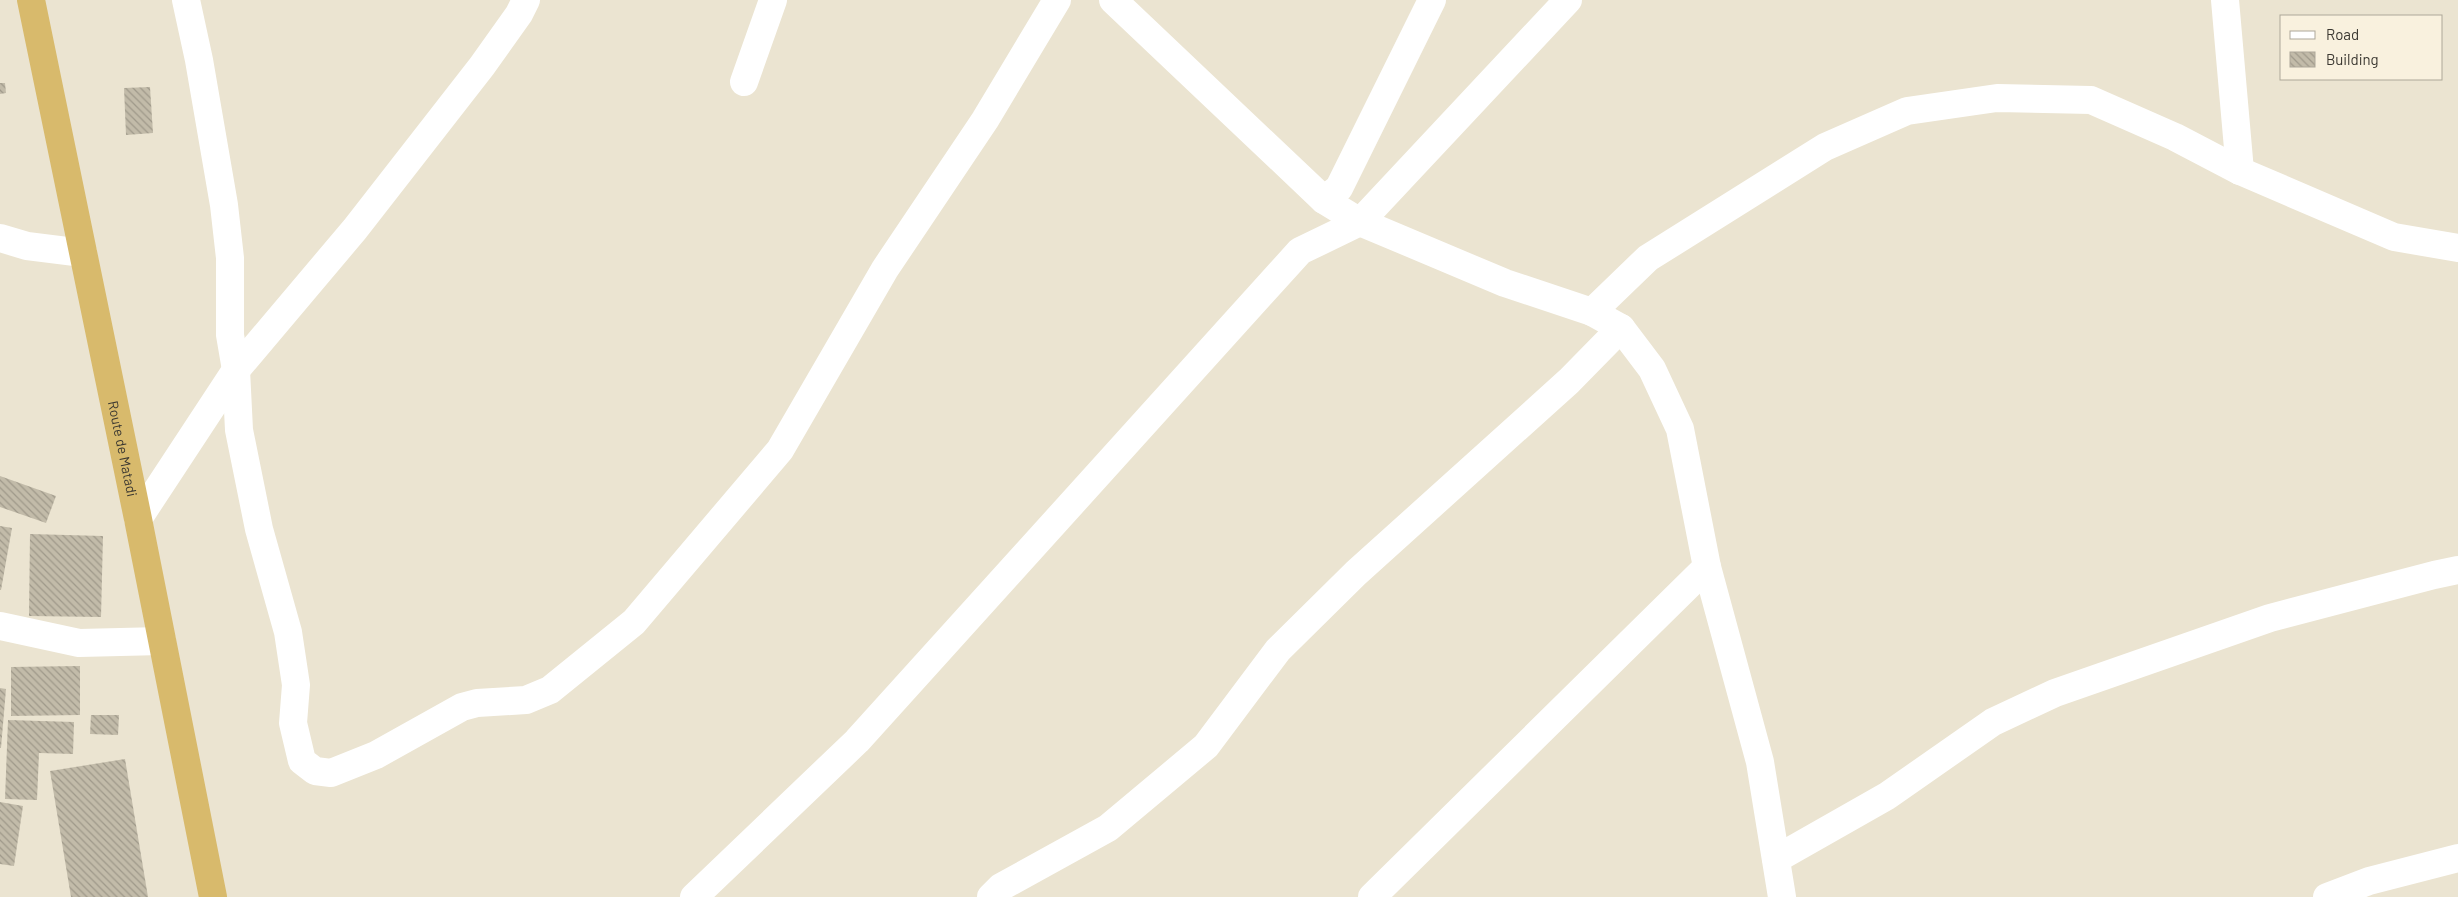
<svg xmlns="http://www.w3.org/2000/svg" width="2458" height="897" font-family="Barlow,sans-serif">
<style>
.building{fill:url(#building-back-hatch)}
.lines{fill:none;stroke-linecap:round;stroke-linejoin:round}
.minor{stroke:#fff;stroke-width:28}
.highway{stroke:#d8ba6c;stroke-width:28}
.labels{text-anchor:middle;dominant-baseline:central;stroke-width:4;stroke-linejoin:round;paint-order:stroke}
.street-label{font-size:14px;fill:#3b3831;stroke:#f9f1de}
</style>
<defs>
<pattern id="building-back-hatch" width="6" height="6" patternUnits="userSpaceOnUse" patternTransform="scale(1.25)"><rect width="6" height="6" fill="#c2bba9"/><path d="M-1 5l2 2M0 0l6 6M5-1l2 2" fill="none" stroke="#9f998a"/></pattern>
</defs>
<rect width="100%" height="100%" fill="#ebe4d1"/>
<g class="building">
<path d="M0,83H5L6,93L0,94Z"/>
<path d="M150,87L153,133L126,135L124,88Z"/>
<path d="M0,476L56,496L46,523L0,507Z"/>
<path d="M0,526L12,528L1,590H0Z"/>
<path d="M30,534L103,536L101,617L29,616Z"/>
<path d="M80,666V715L11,716V667Z"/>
<path d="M0,688L6,689L1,748H0Z"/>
<path d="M91,715H119L118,735L90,734Z"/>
<path d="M8,720L74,722L73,754L39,753L37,800L5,799Z"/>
<path d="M125,759L148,897H71L50,771Z"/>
<path d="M0,802L23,806L14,866L0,864Z"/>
</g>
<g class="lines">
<g class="minor">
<path d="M186,0L199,60L224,205L230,258V335L236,370L239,430L259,529L288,632L296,685L293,723L302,761L315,771L331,773L376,755L462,707L477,703L526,700L550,690L634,622L780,450L885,269L985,120L1057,0"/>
<path d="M1113,0L1324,200L1360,222L1505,283L1592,312L1621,328L1652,369L1680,429L1707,567L1760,762L1782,897"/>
<path d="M2225,0L2240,171"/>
<path d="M744,82L773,0"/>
<path d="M1324,200L1339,188L1432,0"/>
<path d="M0,238L27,246L83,253"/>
<path d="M1592,312L1648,258L1825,147L1907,111L1997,98L2091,100L2175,137L2240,171L2394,237L2458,248"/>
<path d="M138,519L236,370L355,229L482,66L519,14L526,0"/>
<path d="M0,626L79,643L162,641"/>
<path d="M1776,859L1887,796L1993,722L2055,693L2270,618L2434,575L2458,570"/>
<path d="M694,897L857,741L1300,251L1360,222L1568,0"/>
<path d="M991,897L1001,887L1108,828L1206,746L1278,650L1356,573L1569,381L1621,328"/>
<path d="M1372,897L1707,567"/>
<path d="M2327,897L2369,881L2458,858"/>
</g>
<path class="highway" id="s1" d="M31,0L138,519L213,897"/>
</g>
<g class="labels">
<g class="street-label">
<text stroke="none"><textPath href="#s1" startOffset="458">Route de Matadi</textPath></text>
</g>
</g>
<rect x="2280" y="15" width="162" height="65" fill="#f9f1de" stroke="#ada799"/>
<rect x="2290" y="31" width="25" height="8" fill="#ffffff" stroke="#ada799"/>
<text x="2326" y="40" font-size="15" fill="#3b3831">Road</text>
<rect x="2290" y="52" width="25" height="15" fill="url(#building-back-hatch)" stroke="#ada799"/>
<text x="2326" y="65" font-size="15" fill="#3b3831">Building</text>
</svg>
